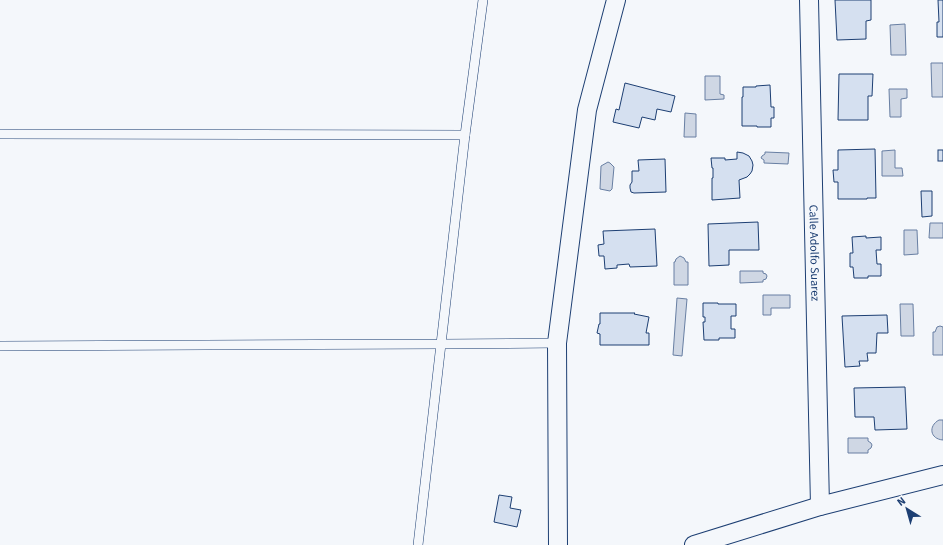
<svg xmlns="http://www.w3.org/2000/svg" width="943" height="545" font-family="'Source Sans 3',sans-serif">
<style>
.water{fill:#cfd7e4;stroke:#687fa3}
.building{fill:#d5e0f0;stroke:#1d3f73}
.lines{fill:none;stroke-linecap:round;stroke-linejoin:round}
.service-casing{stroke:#1d3f73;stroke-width:10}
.minor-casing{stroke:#1d3f73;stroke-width:20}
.service{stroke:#f4f7fb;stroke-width:9}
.minor{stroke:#f4f7fb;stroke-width:18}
.labels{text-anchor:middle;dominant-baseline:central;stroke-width:3;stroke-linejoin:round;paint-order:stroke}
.street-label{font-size:12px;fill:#1d3f73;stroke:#f4f7fb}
</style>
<rect width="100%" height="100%" fill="#f4f7fb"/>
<g class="water">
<path d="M905,24L906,55H891L890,25Z"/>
<path d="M931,63H943V97H932Z"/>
<path d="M705,76H720V94L724,95V99L705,100Z"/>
<path d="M889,89H907V98L901,99V117H890Z"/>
<path d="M685,113L696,114V137H684Z"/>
<path d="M895,150V168H902L903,176H882V151Z"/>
<path d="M765,152L789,153L788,164L764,163V160L761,158L762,156L765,154Z"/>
<path d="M608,162L610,163L614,167L612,189L610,191L600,189L601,166Z"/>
<path d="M930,223H943V238H929Z"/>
<path d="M904,230H917L918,254L904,255Z"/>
<path d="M680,256L684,258L686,262H688V285H674V262H675L676,259Z"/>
<path d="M763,271V273L766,274L767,276L766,279L763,280V282L740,283V271Z"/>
<path d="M763,295H790V308H771V315H763Z"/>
<path d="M677,298L687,299L682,356L673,355Z"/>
<path d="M900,304H913L914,336H901Z"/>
<path d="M940,326L943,327V355H933V332H935L937,327Z"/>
<path d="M939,420H943V440C930,439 928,426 939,420Z"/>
<path d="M868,438V441L871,443L872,445L871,448L868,450V453H848V438Z"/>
</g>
<g class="building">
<path d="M835,0H871V20L866,21V39L837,40Z"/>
<path d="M938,0H943V37H937V22H939Z"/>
<path d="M839,74H873L872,96H868V120H838Z"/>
<path d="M625,83L675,96L671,112L657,109L655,120L642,117L639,128L613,122L616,109L619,110Z"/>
<path d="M770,85L771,107H774V118H771V127H757V126H742V97H743V87H756V86Z"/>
<path d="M875,149L876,198H867V199H838V182H834L833,170H838V150Z"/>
<rect x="938" y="150" width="5" height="11"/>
<path d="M737,152L743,153L749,156L752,161L753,165L752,171L750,174L747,177L739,180L740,198L712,200V178H713V168H712L711,158H725V160L737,159Z"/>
<path d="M665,159L666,192L634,193L631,192L630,188V185L632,182V171H639L638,160Z"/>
<path d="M921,191H932V216L922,217Z"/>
<path d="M758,222L759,250H729V265L709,266L708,224Z"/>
<path d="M655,229L657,266L630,267L629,264L617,265V268L605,269L604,256H599L598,245L604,244L603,231Z"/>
<path d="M866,236V238L881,237V250H876L877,264H881V276H868V278H854L853,267H850V253H853L852,237Z"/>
<path d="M703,303H718V304H736V316H731V329H735V338H719V340H704L703,322H705V317H703Z"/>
<path d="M600,313H635L634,314L649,317L646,333H649V345H600V334L597,333L599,324H600Z"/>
<path d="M887,315L888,333H877L876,353H867L868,361H859L860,366L845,367L842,316Z"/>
<path d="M905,387L907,429L875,430L874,417H855L854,388Z"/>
<path d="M499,495L512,497L510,508L521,510L517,527L494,522Z"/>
</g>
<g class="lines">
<g class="service-casing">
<g id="service">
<path d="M0,134L465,135L441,344L0,346"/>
<path d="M465,135L483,0"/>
<path d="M418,545L441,344L557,343"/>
</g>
</g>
<g class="minor-casing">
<g id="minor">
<path id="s1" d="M809,0L820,506"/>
<path d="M558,545L557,343L587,110L616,0"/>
<path d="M694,545L820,506L943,475"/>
</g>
</g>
<use href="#service" class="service"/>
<use href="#minor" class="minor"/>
</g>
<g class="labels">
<g class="street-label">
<text stroke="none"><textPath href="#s1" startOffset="253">Calle Adolfo Suarez</textPath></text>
</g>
</g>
<g transform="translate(907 509) rotate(323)" stroke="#f4f7fb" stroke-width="3" paint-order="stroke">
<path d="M0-3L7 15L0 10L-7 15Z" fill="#1d3f73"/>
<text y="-6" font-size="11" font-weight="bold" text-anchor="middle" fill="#1d3f73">N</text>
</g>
</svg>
